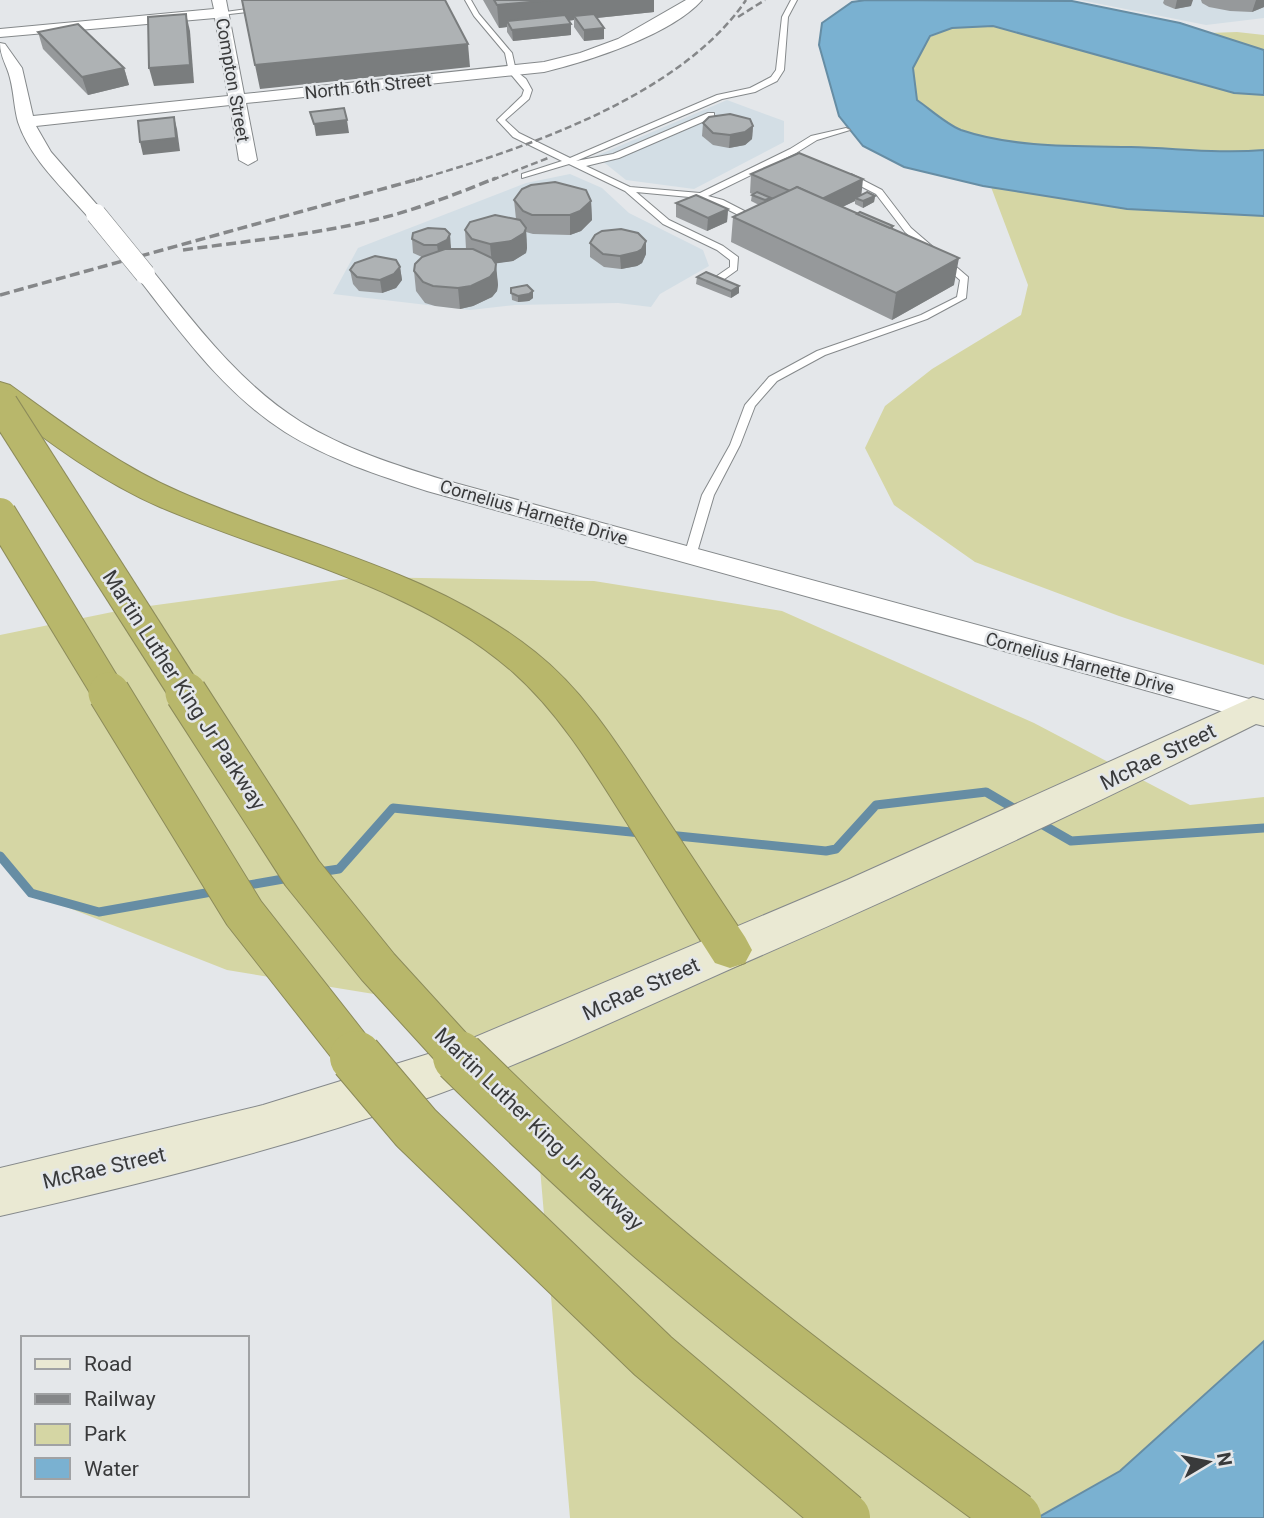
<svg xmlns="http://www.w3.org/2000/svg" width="1264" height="1518" font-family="Roboto,sans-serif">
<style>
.built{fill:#d3dee5}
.green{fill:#d5d6a4}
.water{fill:#7ab1d1;stroke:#668da4;stroke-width:2}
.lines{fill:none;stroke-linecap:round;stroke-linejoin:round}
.stream{stroke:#668da4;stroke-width:9}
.service-casing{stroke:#85898b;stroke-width:2}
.minor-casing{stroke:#85898b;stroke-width:2}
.secondary-casing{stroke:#85898b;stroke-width:2}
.motorway-casing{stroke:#8c8b5a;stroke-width:2}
.service{fill:#fff;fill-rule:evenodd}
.minor{fill:#fff;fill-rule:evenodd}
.secondary{fill:#eae9d3;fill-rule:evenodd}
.motorway{fill:#b8b76b;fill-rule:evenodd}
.rail-far1{stroke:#858789;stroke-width:2.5;stroke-dasharray:7 3.5;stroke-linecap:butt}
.rail{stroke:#858789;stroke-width:3.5;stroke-dasharray:10 4.5;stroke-linecap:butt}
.minor-bridge-casing{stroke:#85898b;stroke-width:21;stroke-linecap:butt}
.motorway-bridge-far3-casing{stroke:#8c8b5a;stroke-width:26;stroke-linecap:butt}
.motorway-bridge-far2-casing{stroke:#8c8b5a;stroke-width:34;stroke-linecap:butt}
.motorway-bridge-far1-casing{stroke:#8c8b5a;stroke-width:43;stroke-linecap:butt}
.motorway-bridge-casing{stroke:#8c8b5a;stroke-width:54;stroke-linecap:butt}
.minor-bridge{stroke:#fff;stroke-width:20}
.motorway-bridge-far3{stroke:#b8b76b;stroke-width:25}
.motorway-bridge-far2{stroke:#b8b76b;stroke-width:32}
.motorway-bridge-far1{stroke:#b8b76b;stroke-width:41}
.motorway-bridge{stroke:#b8b76b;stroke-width:52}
.wall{fill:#96999b}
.shaded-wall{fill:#7a7d7e}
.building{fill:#aeb2b4;stroke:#7a7d7e;stroke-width:2}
.labels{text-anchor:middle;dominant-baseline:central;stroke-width:5;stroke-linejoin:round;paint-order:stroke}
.far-street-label{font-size:18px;fill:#393a3b;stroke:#e4e7ea}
.street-label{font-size:21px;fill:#393a3b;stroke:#e4e7ea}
</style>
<rect width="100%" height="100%" fill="#e4e7ea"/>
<g class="built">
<path d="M1080,0H1264V18L1206,25Z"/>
<path d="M727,100L784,121V142L694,189L626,180L596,156Z"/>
<path d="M570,174L602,188L629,213L703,250L709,266L660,294L651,307L618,303L515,305L470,310L333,294L358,248L526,183Z"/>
</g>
<g class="green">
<path d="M993,26L1233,93L1264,95V150C1219,154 1176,148 1131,147C1076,146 1014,148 961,130C946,124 930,109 917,100L913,67L930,37L952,28Z"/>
<path d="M1237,32L1264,35V50L1208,33Z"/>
<path d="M991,187L1126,209L1264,216V665L1119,616L975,562L894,505L865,448L885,406L932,369L1021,315L1028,285Z"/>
<path d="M362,577L594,581L782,611L1034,723L1190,805L1264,797V1341L1120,1471L1037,1518H570L540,1168L516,1076L380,995L227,970L31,893L0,856V635L127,609Z"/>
</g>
<g class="water">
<path d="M866,0L1072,1L1180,23L1264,50V95L1234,93L993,26L952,28L930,36L913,68L917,100C930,109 946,124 961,130C1014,148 1076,146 1131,147C1176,148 1219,154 1264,150V216L1127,209L983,186L904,167L863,146L839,116L819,45L822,23L852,2Z"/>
<path d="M1264,1341V1518H1037L1120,1471Z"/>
</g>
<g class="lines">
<g class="stream">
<path d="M1038,822L1071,841L1264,828"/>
<path d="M668,835L826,851L836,849L876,805L986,792L1017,810"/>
<path d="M0,856L31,893L99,912L217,891"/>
<path d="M319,872L339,869L393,808L641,833"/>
<path d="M243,886L289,878"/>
</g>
<g class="service-casing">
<g id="service">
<path d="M465,0H471L479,14L512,53L516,71L526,79L532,90L529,99L505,120L519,133L570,158L717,95L750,88L771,77L776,70L782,17L791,0H797L788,17L784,70L777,81L755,92L722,99L576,161L613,154L708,113H714V117L619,158L586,166L630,187L700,193L790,149L811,136L846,128L850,130L817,140L796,153L708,196L723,200L758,218V222H752L717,204L700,198L636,192L669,220L723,246L738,257L737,270L723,280H717V276L730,267V260L717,250L663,224L625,191L569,164L522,178V174L562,161L513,137L497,120L522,96L524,90L509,72L505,53L474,16Z"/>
<path d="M262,7L264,10L221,15L218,13Z"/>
<path d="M845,174H851L882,190L911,228L968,277L966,298L927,319L825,355L777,381L755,406L740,445L714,495L696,556L694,559H686L684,556L702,495L730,445L745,405L769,377L817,351L921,315L957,297L960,280L905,232L876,194L845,178Z"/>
</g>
</g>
<g class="minor-casing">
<g id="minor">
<path d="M212,0H226L244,94L544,62L580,53L618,39L686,0H702C671,35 589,61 544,72L246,103L257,160L248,165L239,160L230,105L36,126L51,152L105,214L103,218H89C64,189 30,159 18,122C14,108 14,93 10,78C7,65 0,57 0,43L5,44L22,68L33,116L228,96L215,18L0,37V29L214,9Z"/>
<path d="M145,268L152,270C196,325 240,384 301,422C345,449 395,465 444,480L1253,700L1263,703L1264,716L1253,720L427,491C378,475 328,459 285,432C224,393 182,334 138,278L135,274Z"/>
</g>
</g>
<g class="secondary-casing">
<path id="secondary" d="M1253,697L1264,700V726L1256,724C1082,811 905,893 726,971C625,1016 524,1064 419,1101C283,1149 141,1184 0,1216V1168L263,1105L454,1046L847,880Z"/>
</g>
<g class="motorway-casing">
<path id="motorway" d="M0,382L10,385C64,424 118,465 180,492C300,545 431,569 535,652C583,690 616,742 649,792C681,840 713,889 745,937L752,950L745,963L730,968L715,963C683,914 653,864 622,815C590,764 558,712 513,672C414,585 279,558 160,507C102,482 50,443 0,405Z"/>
</g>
<use href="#service" class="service"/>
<use href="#minor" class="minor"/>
<use href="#secondary" class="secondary"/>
<use href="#motorway" class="motorway"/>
<g class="rail-far1">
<path d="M738,17L765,0"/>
<path d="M416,180C524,149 681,96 746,0"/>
<path d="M492,180L548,158"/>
</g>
<g class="rail">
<path d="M183,250C247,241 311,235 374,220C416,210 456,194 496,178"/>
<path d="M0,295L422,178"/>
</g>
<g class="minor-bridge-casing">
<path id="minor-bridge" d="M96,214L145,274"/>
</g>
<g class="motorway-bridge-far3-casing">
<path id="motorway-bridge-far3" d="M0,402L3,407"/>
</g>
<g class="motorway-bridge-far2-casing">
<g id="motorway-bridge-far2">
<path d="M2,405L187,695"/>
<path d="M0,514L110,695"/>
</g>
</g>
<g class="motorway-bridge-far1-casing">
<g id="motorway-bridge-far1">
<path d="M109,693L244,913L358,1058"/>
<path d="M186,693L302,873L378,967L461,1058"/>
</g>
</g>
<g class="motorway-bridge-casing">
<g id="motorway-bridge">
<path d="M356,1057L416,1128L653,1356L844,1518"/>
<path d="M459,1057C516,1113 573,1168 633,1221C754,1328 885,1423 1015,1518"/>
</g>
</g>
<use href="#minor-bridge" class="minor-bridge"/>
<use href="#motorway-bridge-far3" class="motorway-bridge-far3"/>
<use href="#motorway-bridge-far2" class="motorway-bridge-far2"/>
<use href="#motorway-bridge-far1" class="motorway-bridge-far1"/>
<use href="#motorway-bridge" class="motorway-bridge"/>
</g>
<g class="wall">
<path d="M483,0H654V12L597,18L604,39L584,41L574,27V20L568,21L571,35L513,41L507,32V27L499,28Z"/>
<path d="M1164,0H1177L1191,6L1175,9L1165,5L1163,3Z"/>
<path d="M1201,0H1264V7L1252,12L1230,11L1209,7L1202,3Z"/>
<path d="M38,32L124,68L129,85L88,95L43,49Z"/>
<path d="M703,123L753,126L752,139L745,145L729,148L713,145L702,136Z"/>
<path d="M751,174L861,195L875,196L874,202L863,208L855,204V201L842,207L893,226V229L954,285L892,320L731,242L733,217L759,205L751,201L752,194L750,193Z"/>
<path d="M514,200L591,201L592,220L581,231L570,235L533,234L526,232L527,248L526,253L513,261L495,263L498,285L497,291L492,297L473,306L460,309L435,306L425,303L416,291L414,271L422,257L413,253L412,239L451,248V249H466L465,230L516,219Z"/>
<path d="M676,203L728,209L727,222L707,231L676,217Z"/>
<path d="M646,241V254L642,263L637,266L621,269L604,267L590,257V243Z"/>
<path d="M400,267L402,280L396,288L382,293L359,291L353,284L350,270Z"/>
<path d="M697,277L739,293L731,298L696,284Z"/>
<path d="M511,288L533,298L529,301L518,302L512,300Z"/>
</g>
<g class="shaded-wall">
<path d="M552,0H654V12L577,20L574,16V20L510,26L507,21V27L499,28L497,5Z"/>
<path d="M1177,0H1193L1191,6L1175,9Z"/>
<path d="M1256,0H1264V7L1252,12Z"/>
<path d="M186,14L190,31L194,83L154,86L149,68Z"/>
<path d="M571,24V35L513,41L512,30Z"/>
<path d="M604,28V39L584,41V30Z"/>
<path d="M468,44L470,67L260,89L255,65Z"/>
<path d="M124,68L129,85L88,95L82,77Z"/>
<path d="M174,117L177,129L180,151L143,155L140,142Z"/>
<path d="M347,120L349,133L316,136L314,124Z"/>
<path d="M753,126L752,139L745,145L729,148L730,135Z"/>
<path d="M863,179L861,199L855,198V201L813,221L815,202Z"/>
<path d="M875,196L874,202L863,208V201Z"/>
<path d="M591,201L592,220L581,231L570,235V215Z"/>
<path d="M728,209L727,222L707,231L708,218Z"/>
<path d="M526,228L527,248L526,253L513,261L492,264L490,244Z"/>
<path d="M450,234L451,248L449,254L439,258L437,245Z"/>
<path d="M646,241V254L642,263L637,266L621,269L620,256Z"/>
<path d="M959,258L954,285L892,320L896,293Z"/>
<path d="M496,264L498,285L497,291L492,297L473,306L460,309L458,288Z"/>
<path d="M400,267L402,280L396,288L382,293L380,280Z"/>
<path d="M739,286V293L731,298V291Z"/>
<path d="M533,291V298L529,301L518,302V296Z"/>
</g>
<g class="building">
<path d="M242,0H445L468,44L255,65Z"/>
<path d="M494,0H552L497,5Z"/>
<path d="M186,14L190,65L149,68L148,17Z"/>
<path d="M594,14L604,28L584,30L574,16Z"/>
<path d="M565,15L571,24L512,30L507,21Z"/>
<path d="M78,24L124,68L82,77L38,32Z"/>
<path d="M344,108L347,120L314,124L310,112Z"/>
<path d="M730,114L750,119L753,126L745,132L730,135L713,133L703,123L709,117Z"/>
<path d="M174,117L176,138L140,142L138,121Z"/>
<path d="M799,153L863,179L822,199L797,187L790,191L751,174Z"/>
<path d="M555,182L586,190L591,201L580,211L570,215H532L523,211L514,200L522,189L531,185Z"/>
<path d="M797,187L959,258L896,293L733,217Z"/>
<path d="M757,192L771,198L765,200L752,195Z"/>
<path d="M867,192L875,196L863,201L855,198Z"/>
<path d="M696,195L728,209L708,218L676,203Z"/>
<path d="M860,212L893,226L890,228L857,214Z"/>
<path d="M495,215L520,220L526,228L524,233L511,241L490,244L472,239L465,230L470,222Z"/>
<path d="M428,228L445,229L450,234L447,240L437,245H424L412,239L413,233Z"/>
<path d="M621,229L638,233L646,241L642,249L637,252L620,256L603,254L590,243L595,235L602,231Z"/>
<path d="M445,249H473L492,258L496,264L495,271L490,277L471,286L458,288L433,286L423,282L414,271L415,264L422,257Z"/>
<path d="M375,256L396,260L400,267L394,274L380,280L357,277L350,270L355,263Z"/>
<path d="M706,272L739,286L731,291L697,277Z"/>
<path d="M527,285L533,291L529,294L518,296L511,293V288Z"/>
</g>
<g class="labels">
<g class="far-street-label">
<text transform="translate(233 80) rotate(80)">Compton Street</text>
<text transform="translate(368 86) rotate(-6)">North 6th Street</text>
<text transform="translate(534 512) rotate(16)">Cornelius Harnette Drive</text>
<text transform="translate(1080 663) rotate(15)">Cornelius Harnette Drive</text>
</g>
<g class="street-label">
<text transform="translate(184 690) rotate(57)">Martin Luther King Jr Parkway</text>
<text transform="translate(1158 757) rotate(-26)">McRae Street</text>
<text transform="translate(641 989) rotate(-24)">McRae Street</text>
<text transform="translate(539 1129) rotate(44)">Martin Luther King Jr Parkway</text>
<text transform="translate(104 1168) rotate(-13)">McRae Street</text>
</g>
</g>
<rect x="21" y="1336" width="228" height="161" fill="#e4e7ea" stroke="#a0a2a4" stroke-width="2"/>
<rect x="35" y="1359" width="35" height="10" fill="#eae9d3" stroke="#a0a2a4" stroke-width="2"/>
<text x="84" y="1371" font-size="21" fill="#393a3b">Road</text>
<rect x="35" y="1394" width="35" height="10" fill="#858789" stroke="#a0a2a4" stroke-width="2"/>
<text x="84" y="1406" font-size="21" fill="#393a3b">Railway</text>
<rect x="35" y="1424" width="35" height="21" fill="#d5d6a4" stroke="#a0a2a4" stroke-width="2"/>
<text x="84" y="1441" font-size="21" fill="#393a3b">Park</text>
<rect x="35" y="1458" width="35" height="21" fill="#7ab1d1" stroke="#a0a2a4" stroke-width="2"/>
<text x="84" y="1476" font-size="21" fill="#393a3b">Water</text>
<g transform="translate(1208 1462) rotate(80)" stroke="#e4e7ea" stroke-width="5" paint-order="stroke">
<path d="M0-5L12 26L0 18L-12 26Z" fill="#393a3b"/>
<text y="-10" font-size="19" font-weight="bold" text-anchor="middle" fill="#393a3b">N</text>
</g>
</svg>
